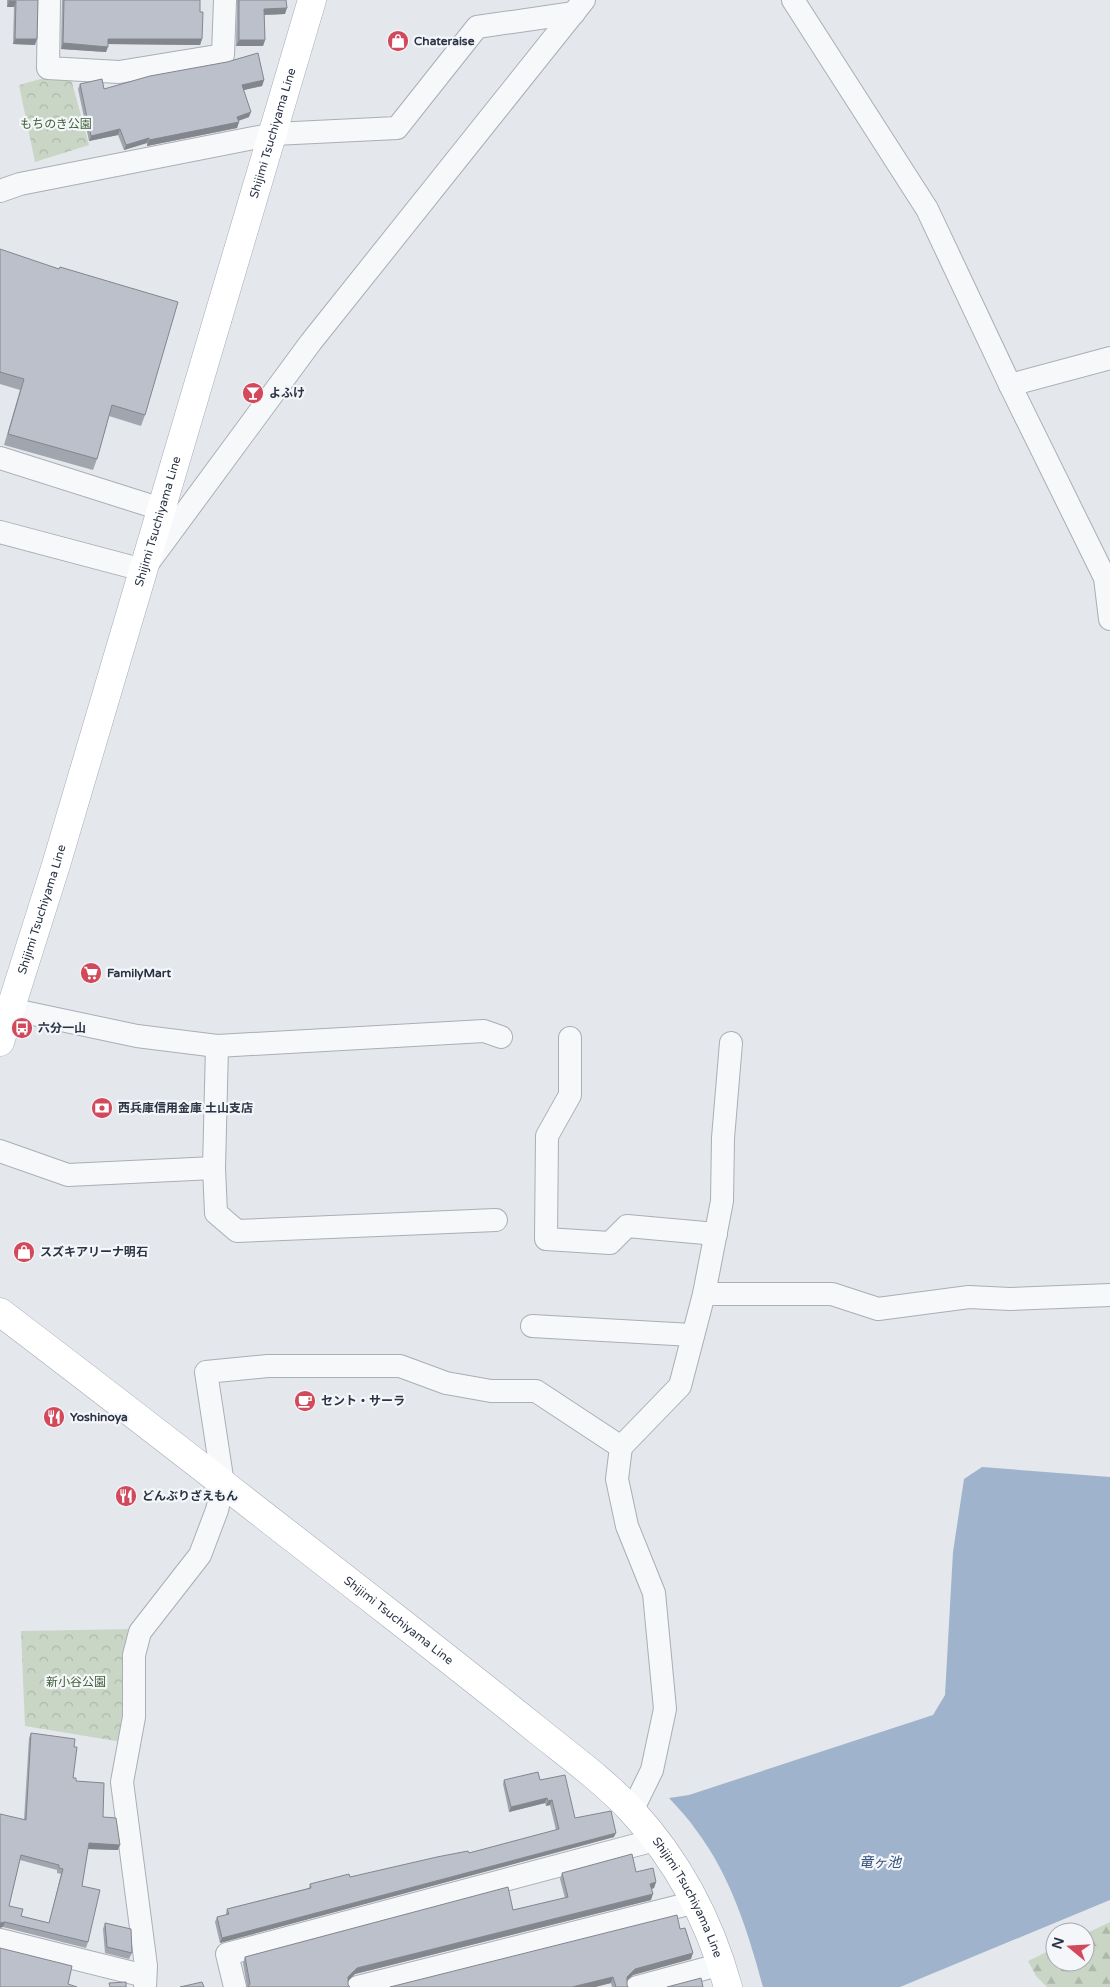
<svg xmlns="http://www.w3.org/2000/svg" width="1110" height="1987" font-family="'Varela Round','Noto Sans JP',sans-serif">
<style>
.forest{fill:url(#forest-firs)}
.park{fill:url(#park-crowns)}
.water{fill:#9fb4cc}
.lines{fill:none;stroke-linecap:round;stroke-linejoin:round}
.minor-casing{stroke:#a9aeb7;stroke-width:24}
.major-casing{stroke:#a3abb8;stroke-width:29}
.minor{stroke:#f7f8fa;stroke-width:22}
.major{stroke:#fff;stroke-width:28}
.wall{fill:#a1a5ae;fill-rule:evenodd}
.shaded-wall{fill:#83868d}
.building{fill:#bbc0ca;stroke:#83868d;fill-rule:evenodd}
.labels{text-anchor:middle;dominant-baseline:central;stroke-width:4.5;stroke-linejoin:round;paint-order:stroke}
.poi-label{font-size:12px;font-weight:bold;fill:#2b3445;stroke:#f4f6f9;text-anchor:start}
.park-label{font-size:12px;fill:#3f6138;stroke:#f4f6f9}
.street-label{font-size:12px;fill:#2b3445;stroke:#f4f6f9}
.water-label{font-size:14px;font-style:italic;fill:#34527a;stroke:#f4f6f9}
</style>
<defs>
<pattern id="forest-firs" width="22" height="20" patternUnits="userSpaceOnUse" patternTransform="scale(1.25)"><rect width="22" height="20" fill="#c9d6c5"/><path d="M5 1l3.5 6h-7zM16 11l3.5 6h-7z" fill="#adb8ab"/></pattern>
<pattern id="park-crowns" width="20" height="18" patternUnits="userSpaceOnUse" patternTransform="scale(1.25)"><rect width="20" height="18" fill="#c9d6c5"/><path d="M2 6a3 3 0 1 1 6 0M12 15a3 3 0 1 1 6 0" fill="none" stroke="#adb8ab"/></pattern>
</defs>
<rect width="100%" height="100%" fill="#e4e7ec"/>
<path class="forest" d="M1110,1922V1987H1047L1036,1976L1028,1961L1055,1948V1962H1085V1934Z"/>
<g class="park">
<path d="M41,79H71L89,145L35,162L19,85Z"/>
<path d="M136,1629L122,1742L25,1726L21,1631Z"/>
</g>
<path class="water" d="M982,1467L1110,1477V1900L900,1987H763C748,1932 731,1876 696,1830C688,1818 678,1808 669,1798L689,1795L933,1715L945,1695L953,1552L964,1479Z"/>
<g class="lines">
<g class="minor-casing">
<g id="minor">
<path d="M49,0L48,68L119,72L223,55L225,0"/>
<path d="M793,0L927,209L1010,385L1105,578L1110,619"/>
<path d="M0,191L20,184L274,134L397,128L477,27L574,13"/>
<path d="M1010,385L1110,358"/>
<path d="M0,458L161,509"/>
<path d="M0,532L143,570L311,342L584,0"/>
<path d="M0,1007L137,1036L217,1046L484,1031L501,1037"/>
<path d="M570,1038V1095L547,1136L546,1239L610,1243L627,1226L716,1234"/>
<path d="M217,1046L214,1168L216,1213L237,1231L496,1220"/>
<path d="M0,1151L68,1175L214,1168"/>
<path d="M704,1294L722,1201L723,1138L731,1043"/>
<path d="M532,1326L692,1335"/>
<path d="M621,1447L680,1386L704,1294H832L878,1309L969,1297L1010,1299L1110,1295"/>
<path d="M0,1940L145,1976"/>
<path d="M145,1987L146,1966L122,1782L134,1717V1655L140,1632L200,1555L217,1510L223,1484L206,1372L268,1366H400L446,1383L491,1391H536L621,1447L617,1479L627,1526L654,1593L665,1709L652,1770L632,1811"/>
<path d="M235,1987L227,1954L655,1840"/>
<path d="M358,1987L696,1902"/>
<path d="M637,1987L722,1964"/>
</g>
</g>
<g class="major-casing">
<g id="major">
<path id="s1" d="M0,1042L56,865L312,0"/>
<path id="s2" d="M0,1312C133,1413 265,1516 397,1619C443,1655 490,1692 536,1729C568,1755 603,1780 632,1811C678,1861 710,1922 728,1987"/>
</g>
</g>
<use href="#minor" class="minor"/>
<use href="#major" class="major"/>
</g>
<g class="wall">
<path d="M7,0H38L35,45L13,44L14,7H7Z"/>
<path d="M62,0H200V12L202,39L200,45L108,44L106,52L61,49Z"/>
<path d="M237,0H286L285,14L264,15L265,40L263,46H236Z"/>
<path d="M264,80L262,86L243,90L249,117L238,121L239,122L237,128L147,146V143L124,150L118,135L89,141L78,89L80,84L104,89Z"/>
<path d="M0,249L145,415L141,426L109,416L97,459L93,470L4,445L20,390L0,384Z"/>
<path d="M31,1733L74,1747L73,1778L76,1781L103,1817L118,1850L88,1849L82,1886L88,1942L86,1948L3,1927L24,1820L29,1738ZM20,1860L57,1870V1873L61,1874L49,1923L21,1916L9,1906Z"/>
<path d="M504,1780H540L575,1818L614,1837L220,1943L215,1922L217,1917L226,1915V1913L227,1909L309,1888L310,1884L350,1877L469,1853L556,1830L550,1805L546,1806L545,1803L509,1812L503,1784Z"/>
<path d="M636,1872L656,1882L654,1888L652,1889L651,1900L355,1974L348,1981V1985L350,1987H247L243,1963L245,1957L513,1910L565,1898L560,1879L562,1873Z"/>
<path d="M105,1923L132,1953L129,1959L105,1953L103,1929Z"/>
<path d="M680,1929L691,1959L633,1975L627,1981V1985L628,1987H612L611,1983L595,1987H390Z"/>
</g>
<g class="shaded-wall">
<path d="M9,1H16L14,7H7Z"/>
<path d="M287,8L285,14L262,15L264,9Z"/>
<path d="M15,39H37L35,45L13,44Z"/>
<path d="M108,39H202L200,45L106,44Z"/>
<path d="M239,40H265L263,46H236Z"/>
<path d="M63,43L108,47L106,52L61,49Z"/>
<path d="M264,80L262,86L240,91L242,85Z"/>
<path d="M251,112L249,117L235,122L237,117Z"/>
<path d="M239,122L237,128L147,146L149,140Z"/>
<path d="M120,129L118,135L89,141L91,136Z"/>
<path d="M149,138L147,143L124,150L126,145Z"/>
<path d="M547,1798L545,1803L509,1812L511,1807Z"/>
<path d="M552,1800L550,1805L546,1806L548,1801Z"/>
<path d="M616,1833L614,1837L220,1943L222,1938Z"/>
<path d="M89,1843L120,1845L118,1850L87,1849Z"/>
<path d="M656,1882L654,1888L648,1890L650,1884Z"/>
<path d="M653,1894L651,1900L355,1974L346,1983L348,1977L357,1968Z"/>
<path d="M5,1922L3,1927L0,1928V1923Z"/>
<path d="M693,1953L691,1959L633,1975L624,1983L627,1977L635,1969Z"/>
<path d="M613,1977L611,1983L595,1987H572Z"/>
</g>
<g class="building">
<path d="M9,0H38L37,39H15L16,1H9Z"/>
<path d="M64,0H200V12H203L202,39H108V47L63,43Z"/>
<path d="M239,0H286L287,8L264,9L265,40H239Z"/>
<path d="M258,53L264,80L242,85L251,112L237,117L239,122L149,140V138L126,145L120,129L91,136L80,84L102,79L104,89L150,76L227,62Z"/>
<path d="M0,249L59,269L60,267L178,302L145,415L112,405L97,459L8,434L24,379L0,372Z"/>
<path d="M31,1733L75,1739L74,1747H77L73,1778H76V1781L104,1783L103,1817L116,1818L120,1845L89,1843L82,1886L100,1890L88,1942L5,1922L0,1923V1814L26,1820ZM21,1855L59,1865V1868L63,1869L49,1923L21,1916L23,1909L9,1906Z"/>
<path d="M538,1772L540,1780L565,1775L575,1818L611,1811L616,1833L222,1938L217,1917L229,1914L227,1909L311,1888L310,1884L349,1874L350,1877L437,1857L468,1851L469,1853L559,1829L552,1800L548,1801L547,1798L511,1807L504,1780Z"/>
<path d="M632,1854L636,1872L653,1868L656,1882L650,1884L653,1894L357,1968L348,1977V1985L350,1987H248L250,1984L245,1957L508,1887L513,1910L568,1897L562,1873Z"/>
<path d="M677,1915L680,1929L685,1928L693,1953L635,1969L627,1977V1985L628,1987H616L613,1977L572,1987H390Z"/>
<path d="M105,1923L131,1929L132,1953L107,1947Z"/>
<path d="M0,1948L72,1966L68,1984L77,1987H0Z"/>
<path d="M701,1978L703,1987H667Z"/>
<path d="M126,1982V1987H110L109,1983Z"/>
<path d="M202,1982L204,1987H180Z"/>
</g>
<defs>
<g id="shop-disc" transform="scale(1.125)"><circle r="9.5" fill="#d1495b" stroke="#f4f6f9"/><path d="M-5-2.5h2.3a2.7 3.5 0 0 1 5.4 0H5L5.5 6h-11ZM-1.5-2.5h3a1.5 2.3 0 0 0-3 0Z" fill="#fff"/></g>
<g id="bar-disc" transform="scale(1.125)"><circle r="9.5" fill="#d1495b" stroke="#f4f6f9"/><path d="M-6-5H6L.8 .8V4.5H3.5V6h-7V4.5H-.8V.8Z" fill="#fff"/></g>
<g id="supermarket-disc" transform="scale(1.125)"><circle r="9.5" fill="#d1495b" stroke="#f4f6f9"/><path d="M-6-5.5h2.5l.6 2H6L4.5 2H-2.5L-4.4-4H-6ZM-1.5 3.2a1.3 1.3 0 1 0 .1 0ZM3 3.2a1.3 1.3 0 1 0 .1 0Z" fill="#fff"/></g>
<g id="bus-disc" transform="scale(1.125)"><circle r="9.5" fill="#d1495b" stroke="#f4f6f9"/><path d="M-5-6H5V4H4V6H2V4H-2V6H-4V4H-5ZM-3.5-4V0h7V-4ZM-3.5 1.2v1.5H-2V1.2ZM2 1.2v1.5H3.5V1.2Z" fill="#fff"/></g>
<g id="bank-disc" transform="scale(1.125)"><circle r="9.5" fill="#d1495b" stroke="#f4f6f9"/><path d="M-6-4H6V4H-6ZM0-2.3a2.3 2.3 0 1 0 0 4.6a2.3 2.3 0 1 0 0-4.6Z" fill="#fff"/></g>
<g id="cafe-disc" transform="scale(1.125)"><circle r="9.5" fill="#d1495b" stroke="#f4f6f9"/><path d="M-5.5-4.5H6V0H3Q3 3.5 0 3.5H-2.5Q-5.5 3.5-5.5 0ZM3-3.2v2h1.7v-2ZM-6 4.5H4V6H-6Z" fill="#fff"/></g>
<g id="restaurant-disc" transform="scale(1.125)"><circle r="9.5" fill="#d1495b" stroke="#f4f6f9"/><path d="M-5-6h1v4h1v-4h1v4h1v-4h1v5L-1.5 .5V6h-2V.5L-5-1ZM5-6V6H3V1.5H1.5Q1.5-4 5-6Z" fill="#fff"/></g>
</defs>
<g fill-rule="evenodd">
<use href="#shop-disc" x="398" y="41"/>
<use href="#bar-disc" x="253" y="393"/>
<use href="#supermarket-disc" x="91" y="973"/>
<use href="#bus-disc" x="22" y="1028"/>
<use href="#bank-disc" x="102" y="1108"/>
<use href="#shop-disc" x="24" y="1252"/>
<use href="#cafe-disc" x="305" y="1401"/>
<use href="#restaurant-disc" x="54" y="1417"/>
<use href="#restaurant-disc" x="126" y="1496"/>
</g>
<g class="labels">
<g class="poi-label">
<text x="414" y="41">Chateraise</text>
<text x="269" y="393">よふけ</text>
<text x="107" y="973">FamilyMart</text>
<text x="38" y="1028">六分一山</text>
<text x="118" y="1108">西兵庫信用金庫 土山支店</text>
<text x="40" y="1252">スズキアリーナ明石</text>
<text x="321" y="1401">セント・サーラ</text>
<text x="70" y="1417">Yoshinoya</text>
<text x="142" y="1496">どんぶりざえもん</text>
</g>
<g class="park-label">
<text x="56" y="124">もちのき公園</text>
<text x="76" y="1682">新小谷公園</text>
</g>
<g class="street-label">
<text stroke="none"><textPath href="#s1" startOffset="949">Shijimi Tsuchiyama Line</textPath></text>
<text stroke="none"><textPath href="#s1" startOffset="544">Shijimi Tsuchiyama Line</textPath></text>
<text stroke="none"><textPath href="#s1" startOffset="139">Shijimi Tsuchiyama Line</textPath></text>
<text stroke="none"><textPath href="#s2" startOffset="504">Shijimi Tsuchiyama Line</textPath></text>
<text stroke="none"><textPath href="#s2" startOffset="909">Shijimi Tsuchiyama Line</textPath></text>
</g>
<g class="water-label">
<text x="880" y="1862">竜ヶ池</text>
</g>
</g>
<g transform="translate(1070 1947) rotate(288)"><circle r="24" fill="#f4f6f9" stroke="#a4a8b1"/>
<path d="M0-4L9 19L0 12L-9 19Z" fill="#d1495b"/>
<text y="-8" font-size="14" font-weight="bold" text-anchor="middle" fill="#2b3445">N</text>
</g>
</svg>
